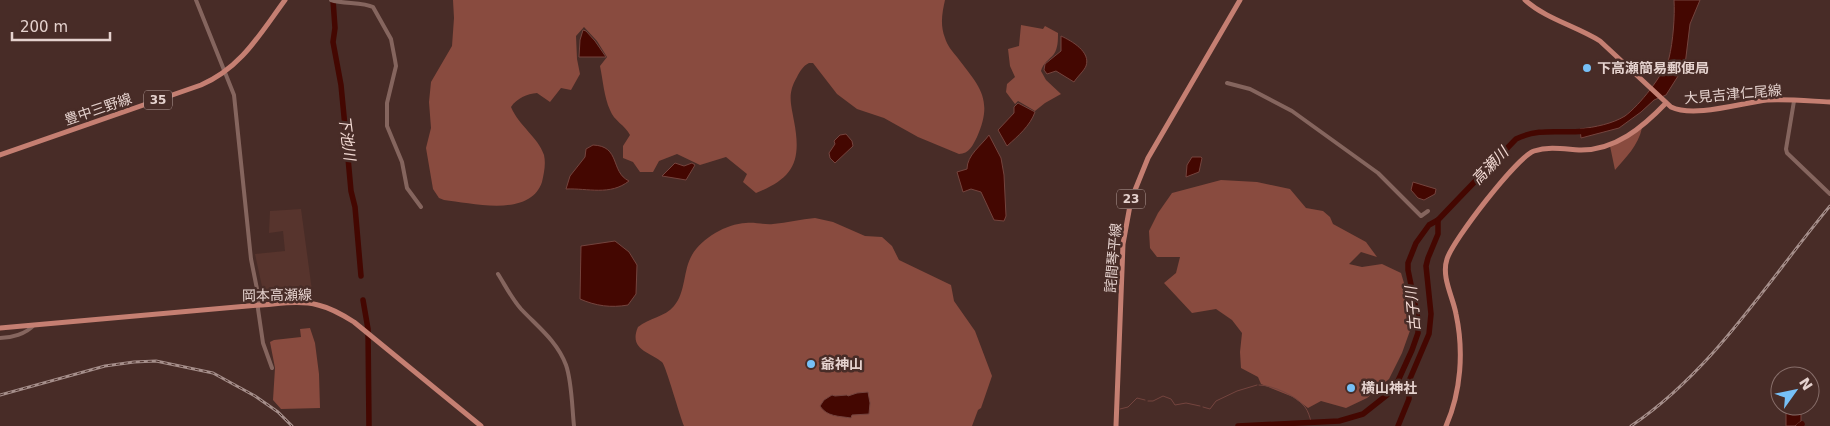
<svg xmlns="http://www.w3.org/2000/svg" width="1830" height="426" font-family="'DejaVu Sans','Noto Sans JP',sans-serif">
<style>
.built{fill:#57342d}
.green{fill:#894b3f}
.water{fill:#440701;stroke:#74443e}
.lines{fill:none;stroke-linecap:round;stroke-linejoin:round}
.stream{stroke:#74443e;stroke-width:1}
.river{stroke:#440701;stroke-width:5.5}
.minor{stroke:#85655e;stroke-width:4}
.major{stroke:#c57f72;stroke-width:5}
.rail-casing{stroke:#a58e8a;stroke-width:3}
.rail{stroke:#482c27;stroke-width:1;stroke-dasharray:4;stroke-linecap:butt}
.poi-dot{fill:#76c0f7;stroke:#482c27;stroke-width:2}
.labels{text-anchor:middle;dominant-baseline:central;stroke-width:5;stroke-linejoin:round;paint-order:stroke}
.shield{fill:#482c27;stroke:#b6a09c;stroke-width:1}
.shield-label{font-size:12px;font-weight:bold;fill:#e5d2ce}
.poi-label{font-size:14px;font-weight:bold;fill:#e5d2ce;stroke:#482c27;text-anchor:start}
.street-label{font-size:14px;fill:#e5d2ce;stroke:#482c27}
.water-label{font-size:15px;font-style:italic;fill:#f5dcd6;stroke:#482c27}
</style>
<rect width="100%" height="100%" fill="#482c27"/>
<path class="built" d="M301,209L313,298L309,300H265L255,254L285,251L283,231L269,233L270,211Z"/>
<g class="green">
<path d="M453,0H945C942,13 940,25 945,38C947,45 952,51 957,57C979,86 994,99 977,137C973,145 969,154 959,154L918,137L884,118L857,109L837,94L813,63H809C803,66 800,71 797,77C787,94 791,103 794,121C802,162 793,178 756,193L743,182L747,174L726,157L700,165L677,154L659,161L653,172H640L633,162L623,158V146L630,135C625,125 614,121 610,110C604,97 603,80 600,66L607,57L597,41L584,27L576,36L577,59L580,74L571,90L561,88L550,102L537,93C527,94 517,98 511,107C519,126 538,137 544,155C546,164 544,173 542,182C530,218 472,203 444,200L439,198L433,189L426,148L431,128L429,102L431,82L452,46L454,18Z"/>
<path d="M1021,25L1043,29L1045,26L1058,33C1058,40 1058,48 1054,54C1049,60 1043,63 1041,71L1046,80L1061,94L1045,103L1035,111L1018,101L1015,104L1006,92L1007,84L1015,77L1010,66L1008,49L1019,46Z"/>
<path d="M1642,128C1638,146 1626,157 1615,170L1610,146Z"/>
<path d="M1221,180L1257,182L1290,189L1306,208L1323,211L1330,217L1333,224L1366,242L1377,257L1361,252L1349,264L1362,267L1382,264L1401,273L1409,300L1412,325L1402,353L1389,379L1367,398L1346,408L1321,401L1308,408L1293,397L1261,384L1258,377L1241,368L1240,352L1242,333L1232,320L1216,309L1192,313L1164,283L1176,273L1180,257H1157L1150,248L1149,231L1158,213L1172,193Z"/>
<path d="M815,218L833,222L865,236L882,237L892,246L899,260L951,285L954,301L975,331L992,376L981,408L978,410L972,426H684C680,417 666,366 662,362C651,352 628,350 638,327C649,318 665,317 674,306C686,292 683,270 692,255C702,238 726,224 746,223C755,222 765,225 773,224C787,223 801,219 815,218Z"/>
<path d="M310,328L315,343L319,374L320,408L281,409L273,400L275,368L270,342L274,340L301,337L300,329Z"/>
</g>
<g class="water">
<path d="M1674,0H1700L1690,24L1685,65L1666,95L1654,100L1641,112L1619,128L1581,138L1580,129C1595,127 1612,124 1625,116C1640,105 1663,75 1669,58C1673,42 1675,16 1674,0Z"/>
<path d="M583,30L586,31L595,41L606,57H579L580,40Z"/>
<path d="M1061,36C1072,41 1091,52 1086,66C1084,71 1077,77 1074,82L1056,71L1047,74L1044,70L1045,64L1061,51Z"/>
<path d="M1018,103L1035,112C1030,126 1018,136 1007,146L998,130L1014,113V107Z"/>
<path d="M846,134L852,141L853,146L835,163L830,158L829,153L835,144L834,141L840,135Z"/>
<path d="M989,135L1001,158L1004,175L1006,216L1004,221L994,220L981,192L971,189L963,192L957,172L967,169C967,155 981,146 989,135Z"/>
<path d="M593,145C621,146 610,172 629,181C610,196 588,188 566,189L570,176L585,157L586,149Z"/>
<path d="M1192,157H1201L1202,158L1199,172L1186,177L1187,165Z"/>
<path d="M675,163L684,166L692,163L695,165L686,180L662,176Z"/>
<path d="M1413,182L1436,189L1435,194L1424,200L1418,198L1411,190Z"/>
<path d="M615,241L629,252L637,265L636,294L628,305C611,308 596,306 580,299L581,246Z"/>
<path d="M868,392L870,403L869,414L852,415L851,418C839,416 827,417 820,406L824,400L832,395L835,396L847,395L848,396L857,393Z"/>
<path d="M1786,412L1801,413V421L1795,426H1786Z"/>
</g>
<g class="lines">
<g class="stream">
<path d="M1259,385C1272,385 1297,396 1305,407C1308,411 1310,417 1311,422"/>
<path d="M1148,401H1153L1163,396L1171,399L1175,405L1186,403L1200,406"/>
<path d="M1203,407L1210,409L1216,401L1237,391L1257,385"/>
<path d="M1120,409L1128,407L1137,398L1145,400"/>
</g>
<g class="river">
<path d="M333,0L335,28L333,42L341,85L346,137L349,144L348,158L351,191L355,207L361,276"/>
<path d="M363,300L368,329L369,426"/>
<path d="M1238,426L1339,421L1363,414L1387,395L1397,383L1412,350L1418,333V319L1408,270V263L1416,243L1429,225L1438,220L1459,198L1516,139C1540,127 1562,134 1588,131"/>
<path d="M1398,426L1409,399V381L1429,334L1431,314L1426,266L1428,258L1438,234V220"/>
<path d="M1799,426L1802,424"/>
</g>
<g class="minor">
<path d="M196,0L234,95L251,259L259,299L258,309L263,343L272,368"/>
<path d="M331,0C343,4 363,2 373,7L391,39L395,60L396,66L387,103V126L402,162L407,188L421,207"/>
<path d="M1227,83L1250,89L1292,111L1378,173L1421,216L1428,211"/>
<path d="M1794,101L1786,149L1787,153L1830,194"/>
<path d="M498,274C505,285 512,299 521,309C538,327 557,341 566,365C572,382 572,408 574,426"/>
<path d="M0,338C11,338 26,334 34,325"/>
</g>
<g class="major">
<path d="M1525,0C1546,19 1576,26 1600,41L1671,107C1694,118 1741,103 1767,100C1788,99 1809,101 1830,102"/>
<path d="M0,155L201,85C241,68 260,34 285,0"/>
<path d="M0,328L259,305C278,304 300,300 318,305C331,308 343,315 354,322L481,426"/>
<path d="M1116,426L1123,244L1131,200L1148,158L1240,0"/>
<path d="M1446,426C1461,392 1464,351 1456,314C1453,297 1441,277 1447,259C1453,240 1517,157 1534,151C1549,146 1564,149 1579,150C1615,151 1643,127 1666,103"/>
</g>
<g class="rail-casing">
<g id="rail">
<path d="M0,395L105,366L134,362L156,361L213,373L255,396L278,412L292,426"/>
<path d="M1631,426C1714,370 1767,282 1830,206"/>
</g>
</g>
<use href="#rail" class="rail"/>
</g>
<g class="poi-dot">
<circle cx="1587" cy="68" r="5"/>
<circle cx="811" cy="364" r="5"/>
<circle cx="1351" cy="388" r="5"/>
</g>
<g class="labels">
<g class="shield">
<rect x="144" y="90.5" width="28" height="19" rx="4"/>
<rect x="1117" y="189.5" width="28" height="19" rx="4"/>
</g>
<g class="shield-label">
<text x="158" y="100">35</text>
<text x="1131" y="199">23</text>
</g>
<g class="poi-label">
<text x="1597" y="68">下高瀬簡易郵便局</text>
<text x="821" y="364">爺神山</text>
<text x="1361" y="388">横山神社</text>
</g>
<g class="street-label">
<text transform="translate(1733 94) rotate(-5)">大見吉津仁尾線</text>
<text transform="translate(98 109) rotate(-19)">豊中三野線</text>
<text transform="translate(1113 258) rotate(-85)">詫間琴平線</text>
<text transform="translate(277 295) rotate(-1)">岡本高瀬線</text>
</g>
<g class="water-label">
<text transform="translate(347 138) rotate(83)">下池川</text>
<text transform="translate(1490 166) rotate(-46)">高瀬川</text>
<text transform="translate(1413 309) rotate(-95)">古子川</text>
</g>
</g>
<g transform="translate(1795 391) rotate(57)"><circle r="24" fill="#482c27" stroke="#876e6a"/>
<path d="M0-4L9 19L0 12L-9 19Z" fill="#76c0f7"/>
<text y="-8" font-size="14" font-weight="bold" text-anchor="middle" fill="#e5d2ce">N</text>
</g>
<path d="M12 32v8h98v-8" fill="none" stroke="#e5d2ce" stroke-width="2.5"/>
<text x="20" y="32" font-size="15" fill="#e5d2ce" stroke="#482c27" stroke-width="4" paint-order="stroke">200 m</text>
</svg>
